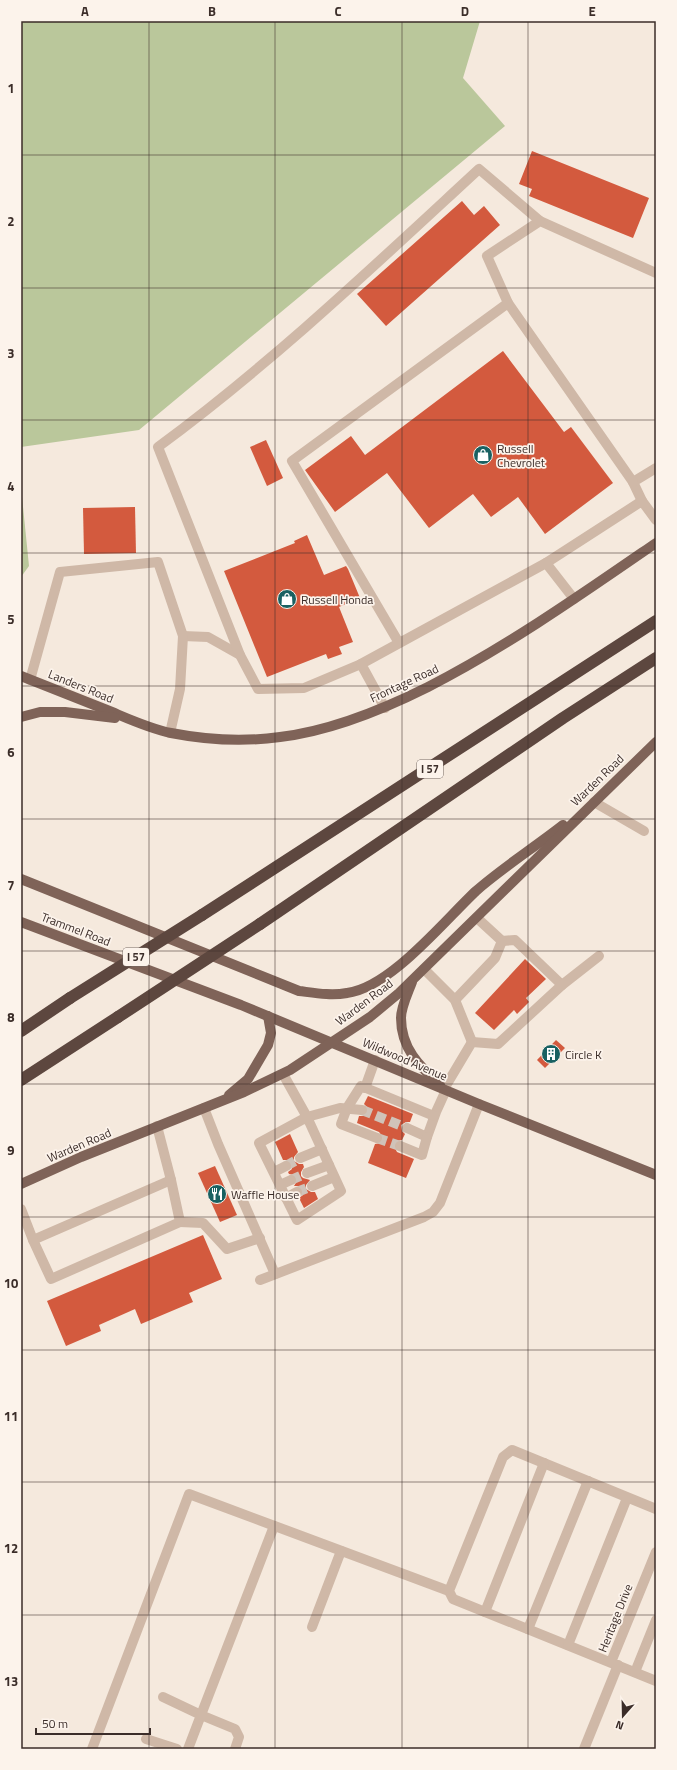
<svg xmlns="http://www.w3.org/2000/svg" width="677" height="1770" font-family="'Titillium Web',sans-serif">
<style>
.green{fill:#bac79b}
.building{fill:#d35a3e}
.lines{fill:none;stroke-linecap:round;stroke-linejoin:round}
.minor-tunnel{stroke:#d0c3b9;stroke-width:10;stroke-dasharray:10 5;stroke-linecap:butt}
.minor{stroke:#cfb8a7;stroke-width:10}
.major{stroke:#7f6358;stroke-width:10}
.highway{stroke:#5d473f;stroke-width:12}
.highway-bridge{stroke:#5d473f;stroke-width:12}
.grid{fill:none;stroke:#3b2d29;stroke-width:1;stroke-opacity:0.55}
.labels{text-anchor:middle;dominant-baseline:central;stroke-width:3.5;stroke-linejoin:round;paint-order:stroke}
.shield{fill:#fcf3eb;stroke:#756863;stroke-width:1}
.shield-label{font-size:11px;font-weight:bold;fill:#3b2d29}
.poi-label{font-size:12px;fill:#3b2d29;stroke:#fcf3eb;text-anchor:start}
.street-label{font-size:12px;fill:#3b2d29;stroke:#fcf3eb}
.neatline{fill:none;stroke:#3b2d29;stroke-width:1.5}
.grid-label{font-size:13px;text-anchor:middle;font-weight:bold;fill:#3b2d29}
</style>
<rect width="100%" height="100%" fill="#f5e9dd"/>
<g class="green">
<path d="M21,21H480L463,78L505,126L139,430L21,447Z"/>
<path d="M21,487L29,566L21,577Z"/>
</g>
<g class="building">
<path d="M532,151L649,198L633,238L529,196L532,189L519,184Z"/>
<path d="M462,201L474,215L484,206L500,225L386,326L357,294Z"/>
<path d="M503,351L564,432L571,427L613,483L545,534L518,497L491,517L473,494L429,528L387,473L335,512L305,470L351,436L365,455Z"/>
<path d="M266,440L283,478L267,486L250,447Z"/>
<path d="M135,507L136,553L84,554L83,508Z"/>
<path d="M307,535L324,575L346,566L348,569L360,598L339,607L353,642L339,647L342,654L328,659L326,654L267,677L224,571L295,543L294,541Z"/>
<path d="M525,959L546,979L526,998L529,1002L517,1014L514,1010L494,1030L475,1013Z"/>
<path d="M556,1040L565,1048L545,1068L537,1060Z"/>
<path d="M368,1096L413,1114L410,1122H406L401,1125L402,1131L405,1134L402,1140L396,1141L394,1146L397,1152L414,1159L406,1178L368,1163L375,1144L381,1143L383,1137L379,1132L357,1123L359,1116H364L367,1113L368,1108L364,1104Z"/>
<path d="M290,1134L298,1152L294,1157V1161L299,1164H303L304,1167L301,1172V1176L303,1178L310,1180L306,1185V1189L311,1192H315L318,1199L304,1208L299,1198L303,1195V1189L300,1186H294L297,1181V1178L294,1175L289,1174L288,1172L292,1169V1163L289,1160H283L275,1142Z"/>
<path d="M215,1166L237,1215L220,1222L198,1173Z"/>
<path d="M203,1235L222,1279L189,1293L193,1302L141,1324L135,1309L99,1325L101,1331L66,1346L47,1301Z"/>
</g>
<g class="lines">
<g class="minor-tunnel">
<path d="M362,1110L407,1128"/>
<path d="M377,1138L400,1146"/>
<path d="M286,1166L300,1158"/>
<path d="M291,1180L307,1173"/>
<path d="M297,1192L312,1186"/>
</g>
<g class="minor">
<path d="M508,303L487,256L540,221L656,273"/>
<path d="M642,501L633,482L656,468"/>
<path d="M546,563L642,501L656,520"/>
<path d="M183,636L208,637L240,655L258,689L304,688L361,664"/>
<path d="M399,643L292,461L508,303L633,482"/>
<path d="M240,655L158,447C272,363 375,265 479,169L540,221"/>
<path d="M30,680L60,572L158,562L183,636L180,689L170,733"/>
<path d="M385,708L361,664L546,563L574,599"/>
<path d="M594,802L644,831"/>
<path d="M502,941L515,940L562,985"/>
<path d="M424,969L455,1000L472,1042"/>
<path d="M455,1000L495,958L502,941L477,918"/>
<path d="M283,1074L307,1117L259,1143L297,1220L341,1191L307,1117L340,1108L362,1110"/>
<path d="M365,1088L375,1060"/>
<path d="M444,1089L472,1042L498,1044L562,985L599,956"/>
<path d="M204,1108L218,1144L275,1274"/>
<path d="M407,1128L427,1137L436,1112L446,1090"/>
<path d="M377,1138L341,1124L347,1108L361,1086L434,1116"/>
<path d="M400,1146L422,1155L427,1137"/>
<path d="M300,1158L322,1149"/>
<path d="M274,1172L286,1166"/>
<path d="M307,1173L329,1165"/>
<path d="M280,1185L291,1180"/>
<path d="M312,1186L334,1177"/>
<path d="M286,1198L297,1192"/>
<path d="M21,1209L33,1240L171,1180L157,1126"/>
<path d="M180,1222L203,1223L227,1249L260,1238"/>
<path d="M33,1240L51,1279L180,1222L171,1180"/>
<path d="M260,1280L424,1217L433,1212L440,1203L479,1104"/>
<path d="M656,1509L512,1450L503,1457L449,1591L453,1599L656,1681"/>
<path d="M485,1612L544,1463"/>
<path d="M312,1627L341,1551"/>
<path d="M528,1629L588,1481"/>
<path d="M568,1645L627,1498"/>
<path d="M611,1662L656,1552"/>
<path d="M635,1672L656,1620"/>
<path d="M163,1697L201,1715L188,1749"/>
<path d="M146,1739L177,1749"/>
<path d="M92,1749L189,1494L449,1591"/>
<path d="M235,1749L239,1737L235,1729L201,1715L274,1526"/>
<path d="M584,1749L618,1665"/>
</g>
<g class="major">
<path d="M21,676C51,688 82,700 112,712C131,720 151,729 171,733C207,740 244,742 280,737C331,731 382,710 428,687C508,646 582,594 656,543"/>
<path d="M21,717L40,712H65L115,718"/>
<path d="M21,879L299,991C315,993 331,996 347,993C390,988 444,921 476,891C502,868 535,847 563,825"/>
<path d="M21,922L241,1005L479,1104L656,1175"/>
<path d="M412,982C408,993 401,1007 401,1018C401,1048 419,1066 440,1085"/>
<path d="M229,1095L248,1079L268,1045L271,1033L268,1016"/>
<path d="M21,1184L81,1157L244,1092L290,1070L370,1017L399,993L656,742"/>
</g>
<g class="highway">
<path d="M202,915L656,621"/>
<path d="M260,924L563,718L656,658"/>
<path d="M21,1031L70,998"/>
<path d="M21,1080L118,1017"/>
</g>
<g class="highway-bridge">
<path d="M70,998L202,915"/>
<path d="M118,1017L260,924"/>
</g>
</g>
<path class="grid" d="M149,21V1749M275,21V1749M402,21V1749M528,21V1749M21,155H656M21,288H656M21,420H656M21,553H656M21,686H656M21,819H656M21,951H656M21,1084H656M21,1217H656M21,1350H656M21,1482H656M21,1615H656"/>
<defs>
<g id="shop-disc" transform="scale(1)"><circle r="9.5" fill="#196162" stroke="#fcf3eb"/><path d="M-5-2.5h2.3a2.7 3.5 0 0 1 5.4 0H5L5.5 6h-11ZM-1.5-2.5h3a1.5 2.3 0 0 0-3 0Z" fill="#fff"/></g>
<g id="building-disc" transform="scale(1)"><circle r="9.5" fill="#196162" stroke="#fcf3eb"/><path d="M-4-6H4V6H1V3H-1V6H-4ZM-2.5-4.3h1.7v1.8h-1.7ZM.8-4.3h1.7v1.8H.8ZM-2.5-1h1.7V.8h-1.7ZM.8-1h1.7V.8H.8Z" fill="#fff"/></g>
<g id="restaurant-disc" transform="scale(1)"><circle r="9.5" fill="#196162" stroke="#fcf3eb"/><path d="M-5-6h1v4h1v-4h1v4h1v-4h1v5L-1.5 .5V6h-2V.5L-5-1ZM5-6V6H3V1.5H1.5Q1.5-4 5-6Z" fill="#fff"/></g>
</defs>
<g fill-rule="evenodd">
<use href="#shop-disc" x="483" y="455"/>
<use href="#shop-disc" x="287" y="599"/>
<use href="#building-disc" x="551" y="1054"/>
<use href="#restaurant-disc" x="217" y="1194"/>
</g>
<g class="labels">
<g class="shield">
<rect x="417" y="760" width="26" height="18" rx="3"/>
<rect x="123" y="948" width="26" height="18" rx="3"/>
</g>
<g class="shield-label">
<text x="430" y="769">I 57</text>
<text x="136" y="957">I 57</text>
</g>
<g class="poi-label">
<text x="497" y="448">Russell<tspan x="497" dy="14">Chevrolet</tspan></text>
<text x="301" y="599">Russell Honda</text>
<text x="565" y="1054">Circle K</text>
<text x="231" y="1194">Waffle House</text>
</g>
<g class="street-label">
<text transform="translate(404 683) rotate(-25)">Frontage Road</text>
<text transform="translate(81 686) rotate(22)">Landers Road</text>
<text transform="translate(597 780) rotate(-44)">Warden Road</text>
<text transform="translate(76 929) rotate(21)">Trammel Road</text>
<text transform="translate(364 1002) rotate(-37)">Warden Road</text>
<text transform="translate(405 1059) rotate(23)">Wildwood Avenue</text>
<text transform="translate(79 1145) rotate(-23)">Warden Road</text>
<text transform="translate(615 1618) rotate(-68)">Heritage Drive</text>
</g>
</g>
<rect width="677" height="1770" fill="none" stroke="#fcf3eb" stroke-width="44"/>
<g transform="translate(623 1716) rotate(200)" stroke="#fcf3eb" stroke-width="3" paint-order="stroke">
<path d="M0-3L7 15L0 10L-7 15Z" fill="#3b2d29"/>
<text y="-6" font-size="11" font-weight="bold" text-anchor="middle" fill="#3b2d29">N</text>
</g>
<path d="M36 1728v6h114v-6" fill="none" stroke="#3b2d29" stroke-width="2"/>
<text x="42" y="1728" font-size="12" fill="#3b2d29" stroke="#fcf3eb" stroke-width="3" paint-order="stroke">50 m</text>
<rect x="22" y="22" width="633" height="1726" class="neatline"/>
<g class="grid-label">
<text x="85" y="16">A</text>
<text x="212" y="16">B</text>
<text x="338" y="16">C</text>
<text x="465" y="16">D</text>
<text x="592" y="16">E</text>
<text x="11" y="93">1</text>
<text x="11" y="226">2</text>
<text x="11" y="358">3</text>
<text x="11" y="491">4</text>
<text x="11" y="624">5</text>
<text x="11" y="757">6</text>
<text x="11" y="890">7</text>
<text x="11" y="1022">8</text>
<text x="11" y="1155">9</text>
<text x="11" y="1288">10</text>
<text x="11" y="1421">11</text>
<text x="11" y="1553">12</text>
<text x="11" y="1686">13</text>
</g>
</svg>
